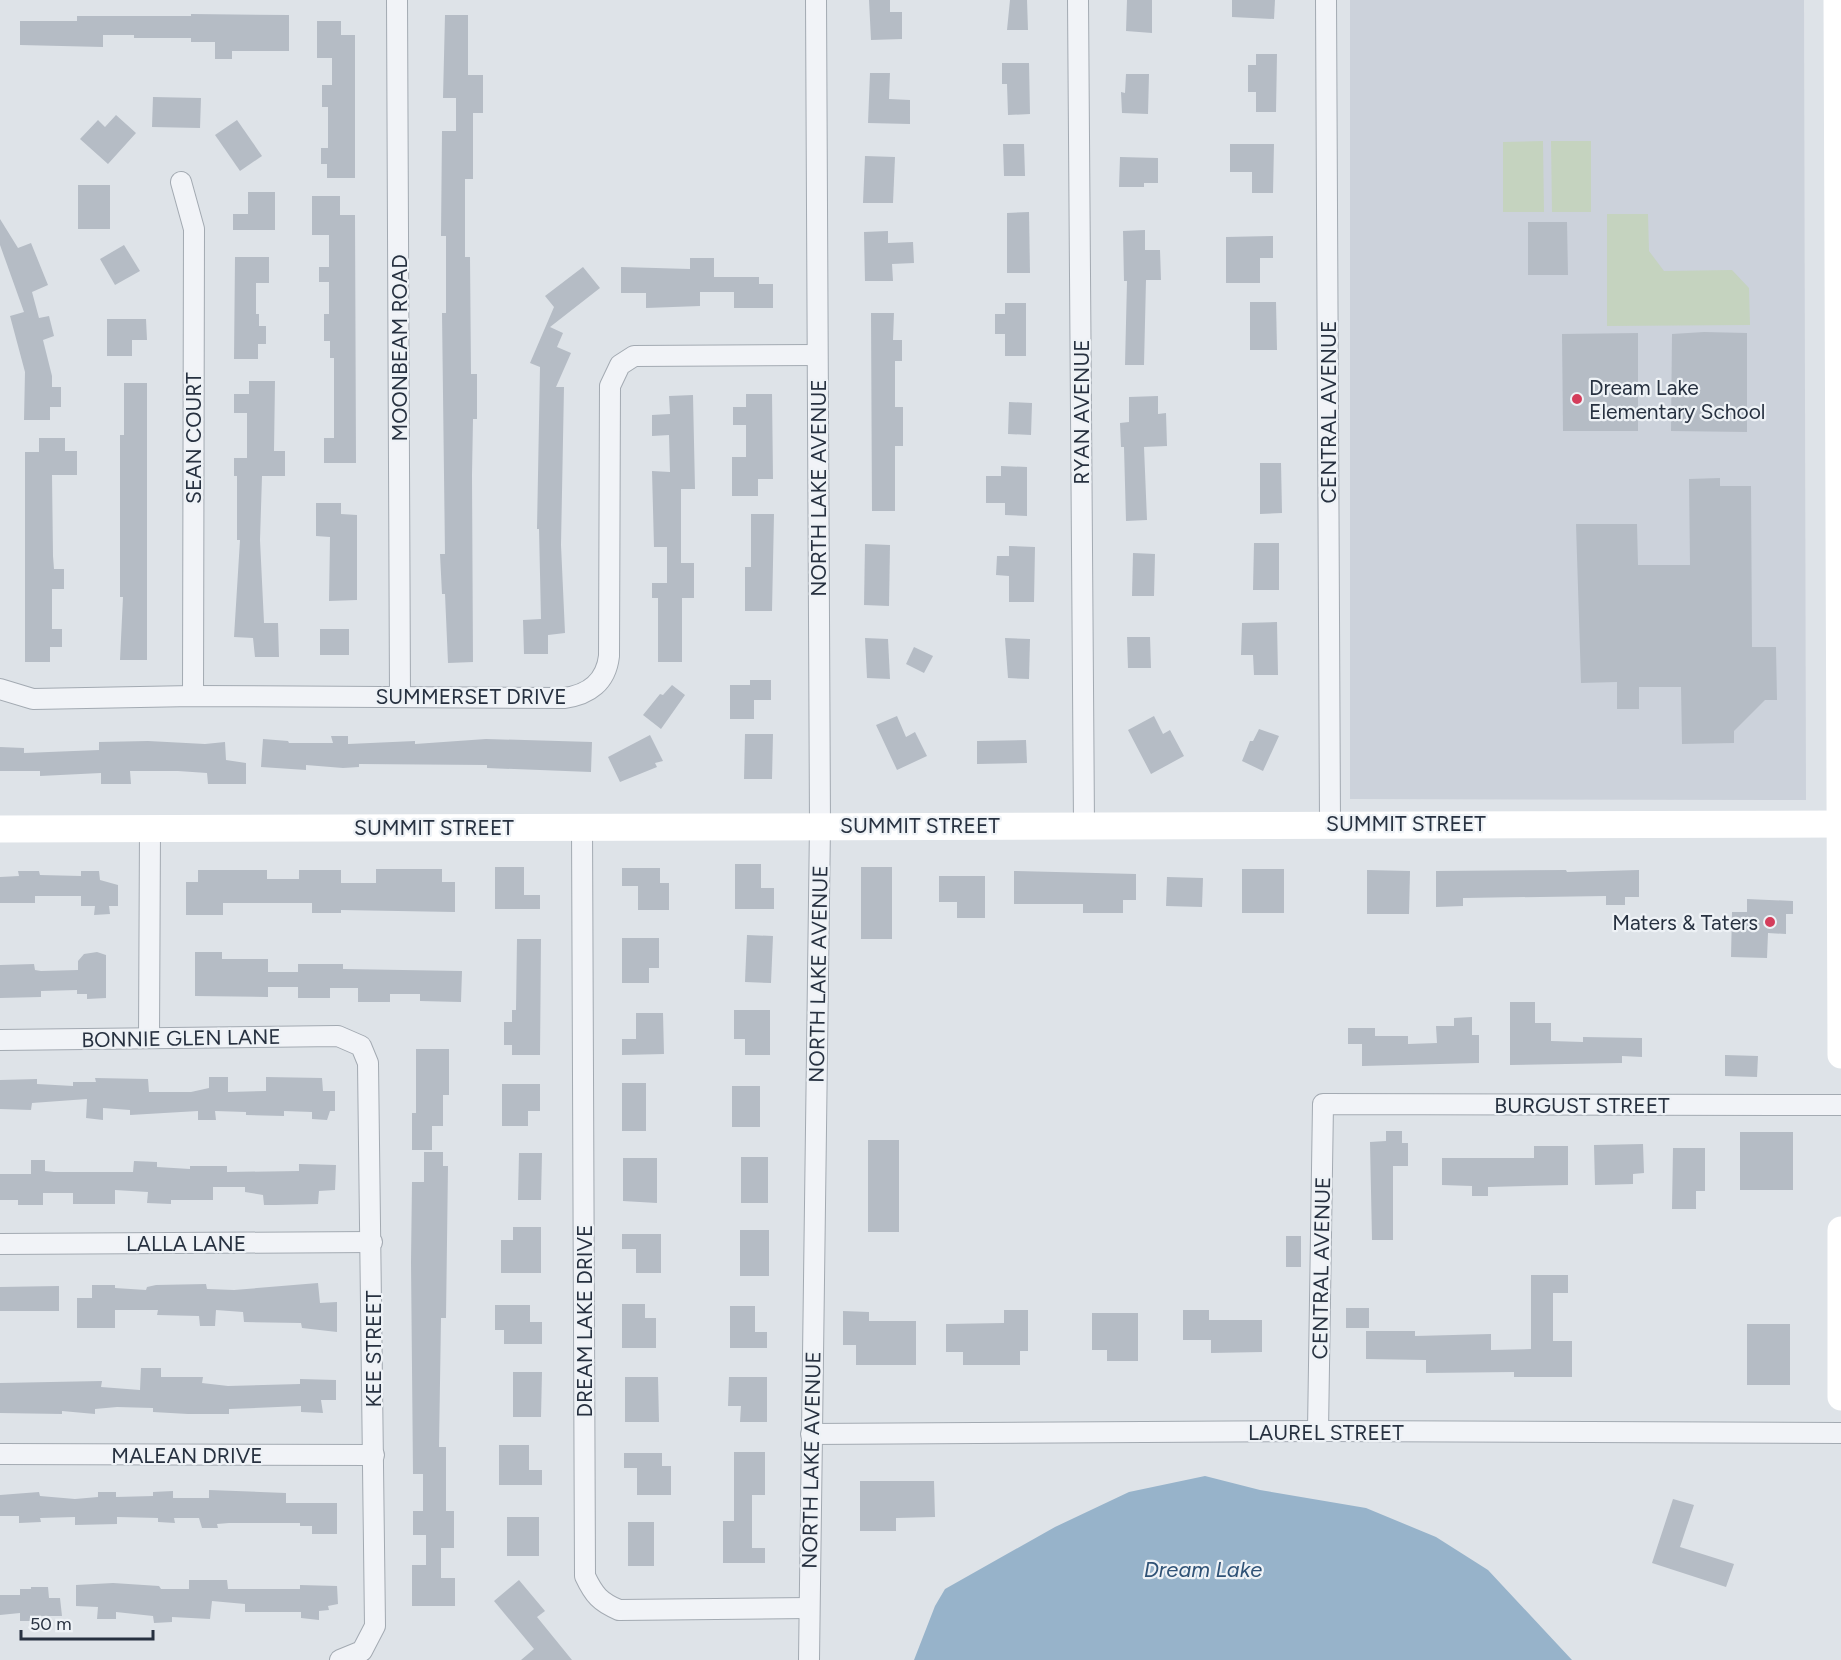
<svg xmlns="http://www.w3.org/2000/svg" width="1841" height="1660" font-family="Figtree,sans-serif">
<style>
.built{fill:#ccd2db}
.green{fill:#c5d3bf}
.water{fill:#97b3ca}
.building{fill:#b5bcc5}
.lines{fill:none;stroke-linecap:round;stroke-linejoin:round}
.street-casing{stroke:#a3aab2;stroke-width:22}
.street{stroke:#f1f3f7;stroke-width:20}
.secondary{stroke:#fff;stroke-width:27}
.poi-dot{fill:#d43d5b;stroke:#eef2f6;stroke-width:2}
.labels{text-anchor:middle;dominant-baseline:central;stroke-width:4.5;stroke-linejoin:round;paint-order:stroke}
.street-label{font-size:21px;fill:#273140;stroke:#eef2f6}
.poi-label{font-size:21px;fill:#273140;stroke:#eef2f6;text-anchor:start}
.water-label{font-size:22px;font-style:italic;fill:#2f5276;stroke:#eef2f6}
</style>
<rect width="100%" height="100%" fill="#dee3e8"/>
<path class="built" d="M1350,0H1804L1806,800L1350,799Z"/>
<g class="green">
<path d="M1543,141L1544,212H1503V142Z"/>
<path d="M1551,141H1591V212H1552Z"/>
<path d="M1607,214H1648L1649,251L1664,271L1732,270L1749,288L1750,325L1607,326Z"/>
</g>
<path class="water" d="M1205,1476L1260,1490L1366,1508L1436,1537L1488,1570L1572,1660H914L935,1606L945,1589L1055,1527L1129,1492Z"/>
<g class="building">
<path d="M869,0H890V12H902V39L871,40Z"/>
<path d="M1010,0H1027L1028,30H1007Z"/>
<path d="M1127,0H1152V33L1126,31Z"/>
<path d="M1232,0H1275L1274,19L1232,17Z"/>
<path d="M191,14L289,15V51H232V59H215V42H191V38H134V35H103V47L20,45V21H77V16H191Z"/>
<path d="M445,15H468V75H483V113H473V179H465V257H470L471,374H477V419H473L472,475L473,662L448,663L445,594H442L440,554H445L442,313H446V236H441L442,131H456V98H443Z"/>
<path d="M317,21H341V35H355V178H327V164H321V148H328V107H322V85H332V58H317Z"/>
<path d="M1256,54H1277L1276,112H1256V92H1248V65H1256Z"/>
<path d="M1002,63H1029L1030,114L1008,115L1007,84H1002Z"/>
<path d="M870,73H890L889,99L910,100V124L868,123Z"/>
<path d="M1126,74H1149L1148,114L1122,113L1121,92L1125,93Z"/>
<path d="M153,97L201,98L200,128L152,127Z"/>
<path d="M116,115L136,133L108,164L80,139L98,120L105,127Z"/>
<path d="M237,120L262,156L240,171L215,135Z"/>
<path d="M1003,144H1024L1025,176H1004Z"/>
<path d="M1230,144H1274L1273,193H1252V172H1230Z"/>
<path d="M865,156L895,157L893,203H863Z"/>
<path d="M1120,157L1158,158V183H1144V187H1119Z"/>
<rect x="78" y="185" width="32" height="44"/>
<path d="M248,192H275V230H233V214H248Z"/>
<path d="M312,196H340V215H355L356,463H324V438H334V358H330V341H324V314H329V282H319V267H329V235H312Z"/>
<path d="M1029,212L1030,273H1007V213Z"/>
<path d="M0,219L18,248L31,243L48,285L32,292L39,318L49,316L54,336L43,340L52,376V387H61V407H50V420H24L25,372L10,316L24,312L0,245Z"/>
<path d="M1528,222H1567L1568,275H1528Z"/>
<path d="M1145,230V250H1160L1161,280H1146L1144,365H1125L1127,281H1124L1123,231Z"/>
<path d="M888,231V243L913,242L914,263L892,264L893,281H865L864,232Z"/>
<path d="M1273,236V258H1260V283H1226V237Z"/>
<path d="M124,245L140,271L115,285L100,259Z"/>
<path d="M235,257H269V283H256V314H259V326H266V344H258V359H234Z"/>
<path d="M690,258H714V277H759V284H773V308H734V292H700V306L646,308V293H621V267L690,269Z"/>
<path d="M583,267L600,288L550,327L563,333L557,347L571,353L556,387H564L561,545L565,633L548,635V654H524L523,620L541,619L539,529H537L540,367L530,363L554,307L545,296Z"/>
<path d="M1250,302H1276L1277,350H1250Z"/>
<path d="M1005,303H1026V356H1005V334H995V314H1005Z"/>
<path d="M871,313H894L893,340H902V361H895V407H903V446H895V511H872Z"/>
<path d="M107,319H146L147,340H132V356H107Z"/>
<path d="M1704,332L1747,333V432L1671,431L1672,334Z"/>
<path d="M1638,333V431H1563L1562,334Z"/>
<path d="M249,381H275L274,451H285V476H262L260,540L264,623H278L279,657H255L253,638L234,637L240,540H237V476H234V458H247V413H234V394H249Z"/>
<path d="M124,383H147V660H120L123,597H120V435H124Z"/>
<path d="M746,394H772L773,479H758V496H732V457H746V425H733V407H746Z"/>
<path d="M693,395L695,489H681V563H694V598H682V662H658V598H652V583H667V547H654L652,471L670,472L669,435L652,436V415L670,414L669,396Z"/>
<path d="M1158,396V414L1166,413L1167,446L1144,447L1147,520L1126,521L1124,447H1121L1120,423L1129,422V397Z"/>
<path d="M1009,402L1032,403L1031,435L1008,434Z"/>
<path d="M39,438H65V451H77V475H52L53,556L54,569H64V589H52V629H62V647H50V662H25V452H39Z"/>
<path d="M1260,463H1281L1282,513L1260,514Z"/>
<path d="M1001,466L1027,467V516L1005,515V503H986V476H1001Z"/>
<path d="M1720,478V486H1751L1752,647H1776L1777,700H1765L1734,731V743L1682,744L1681,687H1639V709H1617V682L1581,683L1576,524H1637L1638,565H1690L1689,479Z"/>
<path d="M316,503H341V514L357,515V600L329,601L330,537L316,536Z"/>
<path d="M751,514H774L772,611H745V567H751Z"/>
<path d="M1254,543H1279V590H1253Z"/>
<path d="M865,544L890,545L889,606L864,605Z"/>
<path d="M1009,546L1035,547L1034,602H1009V576L996,575L997,556H1009Z"/>
<path d="M1133,553L1155,554L1154,596H1132Z"/>
<path d="M1277,622L1278,675H1254L1253,655H1241L1242,623Z"/>
<rect x="320" y="629" width="29" height="26"/>
<path d="M1127,637H1150L1151,668H1128Z"/>
<path d="M865,638L888,639L890,679L867,678Z"/>
<path d="M1005,638L1030,639L1029,679L1008,678Z"/>
<path d="M914,647L933,656L924,673L906,664Z"/>
<path d="M750,680H771V700H754V719H730V685H750Z"/>
<path d="M672,685L685,695L661,729L643,715L660,694L663,695Z"/>
<path d="M897,716L906,737L915,732L927,756L897,770L876,725Z"/>
<path d="M1154,716L1163,734L1170,730L1184,756L1151,774L1128,730Z"/>
<path d="M1259,729L1279,736L1263,771L1242,761L1250,741H1253Z"/>
<path d="M745,734H773L772,779H744Z"/>
<path d="M650,735L663,761L655,763L657,767L620,782L608,757Z"/>
<path d="M331,736H348V744L415,741V744L486,739L592,742L591,772L487,768V765L359,764V767L343,768L306,765V770L261,767L263,739L288,741L289,743H333Z"/>
<path d="M1026,740L1027,763L977,764V741Z"/>
<path d="M148,741L205,744L225,742L226,760L246,763V784H208L207,773L178,771H130L131,784H101V773L40,776V771H0V747L24,748V753L99,750V742Z"/>
<path d="M735,864H761V888H774V909H735Z"/>
<path d="M495,867H524V895H540V909H495Z"/>
<rect x="861" y="867" width="31" height="72"/>
<path d="M622,868H660V883H669V910H638V886H622Z"/>
<path d="M376,869H442V882H455V912L341,910V913H312V903H223V915H186V882H198V870H267V879H299V870H341V883H376Z"/>
<rect x="1242" y="869" width="42" height="44"/>
<path d="M1367,870L1410,871L1409,914H1367Z"/>
<path d="M1566,870L1567,872L1639,870V897H1625V905H1606V896L1463,898V906L1436,907V871Z"/>
<path d="M18,871H39L40,875L81,876V871H99L100,880L118,885V906H109L110,914L94,915L95,906H81V896H35V903H0V877L19,876Z"/>
<path d="M1014,871L1136,874V900H1123V913H1083V904H1014Z"/>
<path d="M939,876H985V918H957V902H939Z"/>
<path d="M1167,877L1203,878L1202,907L1166,906Z"/>
<path d="M1747,899L1793,901V914H1786V934L1768,933L1767,958L1731,957L1732,912H1747Z"/>
<path d="M747,935L773,936L771,983L745,982Z"/>
<path d="M622,938H659V968H649V983H622Z"/>
<path d="M517,939H541L540,1055H512V1045H504V1022H512V1010H516Z"/>
<path d="M97,952L106,955V998L87,999V994H77V990L41,991V997L0,998V965L34,964L35,970L41,971L78,970V961L84,954Z"/>
<path d="M195,952H222V959H268V972H298V964H343V969L462,971L461,1002L420,1001V994H390V1002H358V988H330V998H298V987H268V997L195,996Z"/>
<path d="M1510,1002H1535V1023H1551V1041L1583,1042V1037L1642,1038V1057L1622,1056V1063L1510,1065Z"/>
<path d="M734,1010H770V1055H745V1039H734Z"/>
<path d="M636,1013H663L664,1054L622,1055V1039H636Z"/>
<path d="M1472,1017V1035H1479V1063L1362,1066V1044H1348V1028H1375V1036H1408V1044L1437,1043L1436,1026H1454V1018Z"/>
<path d="M416,1049H449V1095H443V1126H432V1150H412V1113H416Z"/>
<path d="M1725,1055L1758,1056L1757,1077L1725,1076Z"/>
<path d="M209,1077H228V1092L266,1091V1077L322,1078L323,1091H335V1111H330L327,1120L312,1119V1112L284,1111V1116L246,1115V1112L215,1111L216,1120H198V1111L130,1115V1110L103,1108V1120L86,1118L87,1099L32,1103L31,1110L0,1109V1080L37,1079V1084L73,1086V1082H96L95,1078L148,1079L149,1092H191L209,1088Z"/>
<rect x="622" y="1083" width="24" height="48"/>
<path d="M502,1084H540V1111H528V1126H502Z"/>
<rect x="732" y="1086" width="28" height="41"/>
<path d="M1386,1131H1402V1143H1408V1166H1393V1240H1372L1370,1142L1386,1141Z"/>
<rect x="1740" y="1132" width="53" height="58"/>
<rect x="868" y="1140" width="31" height="92"/>
<path d="M1643,1144L1644,1173L1633,1174V1184L1595,1185L1594,1145Z"/>
<path d="M1534,1146H1568V1185L1488,1187V1196H1472V1186L1442,1185V1158H1534Z"/>
<path d="M1673,1148H1705V1191H1696V1209H1672Z"/>
<path d="M424,1152H443V1166H448L446,1318H441L439,1447H446V1511H454V1548H441V1578H455V1606H412V1565H426V1535H413V1511H423V1474H413L411,1262L412,1182H424Z"/>
<path d="M519,1153H542L541,1200H518Z"/>
<rect x="741" y="1157" width="27" height="46"/>
<path d="M623,1158H657V1203L623,1201Z"/>
<path d="M31,1160H45V1171L54,1172H133L134,1161L157,1162V1167L190,1169V1166H227V1172L299,1171V1164L336,1165L335,1190L319,1191L318,1204L276,1205H264L263,1195L245,1192V1187H213V1200H171V1204L147,1203L148,1192L115,1190V1204H73V1193H43V1205H18V1200H0V1174H31Z"/>
<path d="M513,1227H541V1273H501V1240H513Z"/>
<rect x="740" y="1230" width="29" height="46"/>
<path d="M622,1234H661V1273H636V1249H622Z"/>
<rect x="1286" y="1236" width="15" height="31"/>
<path d="M1531,1275H1568V1293H1553V1341H1572V1377H1514V1372L1426,1373V1360L1366,1359V1331H1415V1336L1491,1334V1350L1531,1349Z"/>
<path d="M318,1283L320,1303L337,1302V1332L302,1328L301,1323L244,1322L243,1312L216,1310L215,1326H200L199,1316L157,1315L158,1310H115V1328H77V1298H92V1285H115V1288L146,1290L147,1287L156,1285L206,1284L207,1289L234,1290Z"/>
<path d="M59,1286V1311H0V1287Z"/>
<path d="M622,1304H645V1318H656V1348H622Z"/>
<path d="M495,1305H530V1322H542V1344H504V1330H495Z"/>
<path d="M730,1306H755V1332H767V1348H730Z"/>
<rect x="1346" y="1308" width="23" height="20"/>
<path d="M1004,1310H1028V1351H1020V1365H963V1352H946V1324L1004,1323Z"/>
<path d="M1183,1310H1209V1320H1262V1352L1211,1353V1340H1183Z"/>
<path d="M843,1311L869,1312V1321H916V1365H856V1345H843Z"/>
<path d="M1092,1313H1138V1361H1107V1350H1092Z"/>
<rect x="1747" y="1324" width="43" height="61"/>
<path d="M141,1368H161V1377H203L202,1383L228,1386L300,1384V1379L336,1380V1400H321L323,1413L301,1412V1406L229,1409V1414H188L153,1412V1408L117,1407L95,1409V1414L62,1411V1414L0,1413V1383L102,1381L101,1387L140,1390Z"/>
<path d="M513,1372H542L541,1417H513Z"/>
<path d="M625,1377H658L659,1422H625Z"/>
<path d="M729,1377H767V1422H740L741,1406H728Z"/>
<path d="M499,1445H529V1470H542V1485H499Z"/>
<path d="M734,1452H765V1495H752V1548H765V1563H723V1521H734Z"/>
<path d="M624,1453H662V1466H671V1495H637V1468H624Z"/>
<path d="M860,1481H934L935,1517L896,1518V1531H860Z"/>
<path d="M209,1490L286,1493V1503H337V1534H312V1526H300V1523H229L217,1524L218,1528H202L199,1518H174L175,1523L158,1522V1518L117,1517V1524L75,1525V1517L40,1518L41,1522L19,1523V1516H0V1495L39,1492L40,1496L75,1499L98,1497V1492H116V1497L153,1496V1492L173,1491V1498H209Z"/>
<path d="M1673,1499L1694,1505L1680,1547L1734,1564L1726,1587L1652,1563Z"/>
<rect x="507" y="1517" width="32" height="39"/>
<rect x="628" y="1522" width="26" height="44"/>
<path d="M189,1580H227L228,1589H300V1585L337,1586L338,1604L328,1606L329,1610L319,1611V1620L301,1618V1612H245V1604L212,1601L210,1619L172,1617V1622L154,1623L153,1616L116,1612V1619H97L98,1607L76,1606V1585L113,1583L159,1586L161,1589H189Z"/>
<path d="M519,1580L545,1611L537,1617L572,1660H521L534,1649L494,1601Z"/>
<path d="M31,1587H48L49,1598H60L62,1616H40L38,1621H20V1613L0,1615V1595H20V1589H31Z"/>
</g>
<g class="lines">
<g class="street-casing">
<g id="street">
<path d="M397,0L400,696"/>
<path d="M1078,0L1084,824"/>
<path d="M1326,0L1330,823"/>
<path d="M181,182L194,229L193,696"/>
<path d="M0,689L33,699L193,696L564,698C589,695 606,682 609,656L610,386L620,365L634,356L817,355"/>
<path d="M582,826L585,1576C594,1595 600,1602 619,1610L809,1608"/>
<path d="M149,1038L150,829"/>
<path d="M0,1040L338,1036L361,1046L368,1063L375,1626L362,1651L340,1660"/>
<path d="M0,1244L372,1242"/>
<path d="M1318,1431L1323,1104L1841,1105"/>
<path d="M811,1434L1318,1431L1841,1433"/>
<path d="M0,1454L374,1455"/>
<path d="M809,1660L820,825L816,0"/>
</g>
</g>
<use href="#street" class="street"/>
<g class="secondary">
<path d="M1837,0L1841,1055"/>
<path d="M0,829L1840,824"/>
<path d="M1841,1230V1397"/>
</g>
</g>
<g class="poi-dot">
<circle cx="1577" cy="399" r="6"/>
<circle cx="1770" cy="922" r="6"/>
</g>
<g class="labels">
<g class="street-label">
<text transform="translate(399 348) rotate(-90)">MOONBEAM ROAD</text>
<text transform="translate(1081 412) rotate(-90)">RYAN AVENUE</text>
<text transform="translate(1328 412) rotate(-90)">CENTRAL AVENUE</text>
<text transform="translate(193 438) rotate(-90)">SEAN COURT</text>
<text transform="translate(818 488) rotate(-90)">NORTH LAKE AVENUE</text>
<text x="471" y="696">SUMMERSET DRIVE</text>
<text x="1406" y="823">SUMMIT STREET</text>
<text x="920" y="825">SUMMIT STREET</text>
<text x="434" y="827">SUMMIT STREET</text>
<text transform="translate(818 974) rotate(-89)">NORTH LAKE AVENUE</text>
<text transform="translate(181 1038) rotate(-1)">BONNIE GLEN LANE</text>
<text x="1582" y="1105">BURGUST STREET</text>
<text x="186" y="1243">LALLA LANE</text>
<text transform="translate(1321 1268) rotate(-89)">CENTRAL AVENUE</text>
<text transform="translate(584 1321) rotate(-90)">DREAM LAKE DRIVE</text>
<text transform="translate(373 1349) rotate(-90)">KEE STREET</text>
<text x="1326" y="1432">LAUREL STREET</text>
<text x="187" y="1455">MALEAN DRIVE</text>
<text transform="translate(811 1460) rotate(-89)">NORTH LAKE AVENUE</text>
</g>
<g class="poi-label">
<text x="1589" y="387">Dream Lake<tspan x="1589" dy="24">Elementary School</tspan></text>
<text x="1758" y="922" text-anchor="end">Maters &amp; Taters</text>
</g>
<g class="water-label">
<text x="1203" y="1569">Dream Lake</text>
</g>
</g>
<path d="M21 1630v9h132v-9" fill="none" stroke="#273140" stroke-width="3"/>
<text x="30" y="1630" font-size="18" fill="#273140" stroke="#eef2f6" stroke-width="4.5" paint-order="stroke">50 m</text>
</svg>
